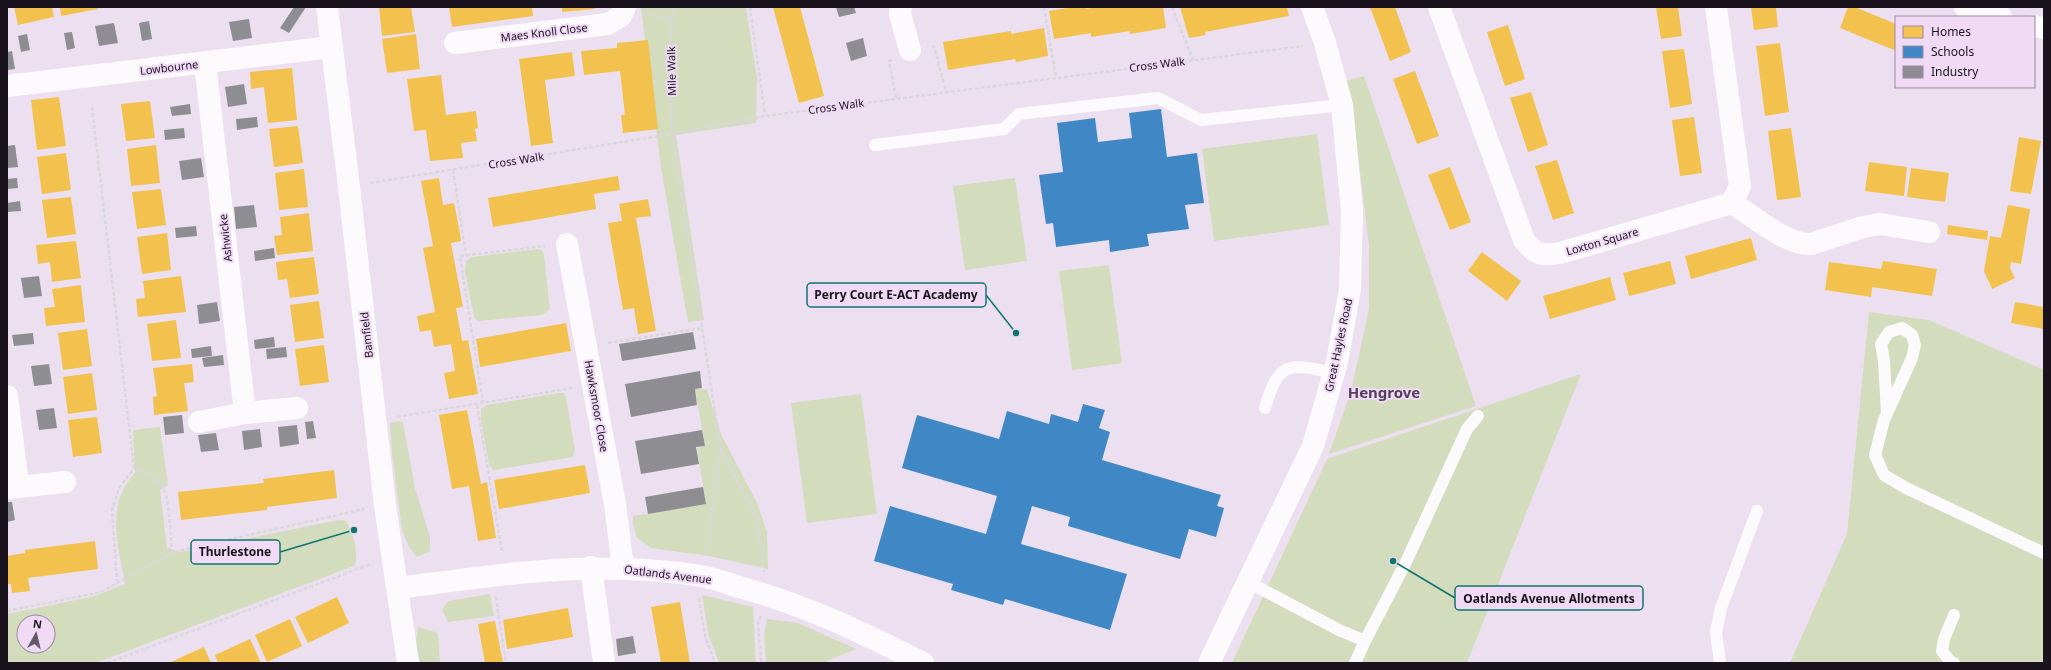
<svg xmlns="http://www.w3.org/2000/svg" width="2051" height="670" font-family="'Noto Sans',sans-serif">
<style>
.green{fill:#d3dcbc;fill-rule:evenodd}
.homes{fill:#f2c14e}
.schools{fill:#3f88c5}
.industry{fill:#8d8d92}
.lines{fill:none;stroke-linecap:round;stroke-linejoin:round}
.path{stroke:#dad7dc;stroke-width:2.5;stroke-dasharray:4 2;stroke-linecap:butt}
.service{stroke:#fcfafd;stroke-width:12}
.minor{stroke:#fcfafd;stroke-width:22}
.tertiary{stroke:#fcfafd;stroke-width:22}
.labels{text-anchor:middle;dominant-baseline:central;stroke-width:4;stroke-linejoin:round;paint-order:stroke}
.street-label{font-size:11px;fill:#1a121c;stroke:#f0daf6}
.district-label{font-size:15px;font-weight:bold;fill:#544159;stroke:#f0daf6}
.leader{fill:none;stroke:#0f766e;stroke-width:1.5}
.callout-dot{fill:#0f766e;stroke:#f0daf6;stroke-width:1.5}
.callout{fill:#f0daf6;stroke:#0f766e;stroke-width:1.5}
.callout-label{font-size:12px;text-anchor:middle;font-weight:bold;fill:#1a121c}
</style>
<rect width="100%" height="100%" fill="#ece0f0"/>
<g class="green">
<path d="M641,7H746L757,79L756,123L676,135L704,320L688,322L661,168Z"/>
<path d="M1364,76L1476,406L1329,454L1351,391L1369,309V246L1356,138L1342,82Z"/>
<path d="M1317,134L1329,225L1214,241L1202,149Z"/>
<path d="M1015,178L1027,261L965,270L953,186Z"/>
<path d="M538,249L542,250L544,255L550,309L542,315L478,321L474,317L465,271L466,261L472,257Z"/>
<path d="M1109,265L1122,363L1072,370L1059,271Z"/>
<path d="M1869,312L1929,320L2044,370V663H1790L1847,534Z"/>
<path d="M1581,374L1467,663H1232L1327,459Z"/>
<path d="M695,389H707L721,434L757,503L767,532L768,569L709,556L651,548L637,538L633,524V516L706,504L697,448L705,446Z"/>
<path d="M559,393H564L566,398L575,450L573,457L494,470L489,465L481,420V409L487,405Z"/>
<path d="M861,394L877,514L807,523L791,403Z"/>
<path d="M400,421L403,423L415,488L430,537V551L417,557L409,547L402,530L392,453L390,423Z"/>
<path d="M160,427L168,485L160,490L167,548L181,552L339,520L346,521C353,531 360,555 354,566L95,663H7V614L95,596L125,584C118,545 105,505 135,473L133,430ZM24,622H48V646H24Z"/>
<path d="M490,594L494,616L448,622L442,610L448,601Z"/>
<path d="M702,595L753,607L756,663H719L708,633Z"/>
<path d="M767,619L798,623L856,649L822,663H766L764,635Z"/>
<path d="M418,627L438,633L440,663H420L416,641Z"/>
</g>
<g class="homes">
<path d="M14,7H52L54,17L18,25Z"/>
<path d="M60,7H98V9L61,16Z"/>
<path d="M379,7H411L415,32L382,36Z"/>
<path d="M449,7H532L533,16L452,27Z"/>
<path d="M562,7H594L595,9L562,12Z"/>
<path d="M773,7H800L824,96L799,103Z"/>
<path d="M1073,7H1086V9L1098,7H1163L1166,28L1130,34V31L1091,37V33L1054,39L1049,11Z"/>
<path d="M1180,7H1287L1289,16L1205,32L1206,35L1189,38Z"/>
<path d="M1370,7H1395L1411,52L1390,61Z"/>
<path d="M1656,7H1678L1682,36L1661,39Z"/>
<path d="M1751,7H1776L1778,27L1754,30Z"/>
<path d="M1848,7H1855L1896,24V46L1894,50L1840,28Z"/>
<path d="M1508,25L1525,79L1505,86L1487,32Z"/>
<path d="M1044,28L1048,56L1016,62L1015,59L948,70L943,42L1011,31V34Z"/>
<path d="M416,34L420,69L387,73L382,39Z"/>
<path d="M648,40L658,129L623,133L621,115H625L620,71L584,75L581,51L617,48V43Z"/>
<path d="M1780,43L1789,112L1765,116L1756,46Z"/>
<path d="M1684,49L1692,104L1670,108L1662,51Z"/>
<path d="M572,52L575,76L545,80L553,143L531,146L519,59Z"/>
<path d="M292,68L297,120L268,123L264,87L251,89L250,72Z"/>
<path d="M1415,71L1439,136L1417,144L1393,79Z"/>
<path d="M441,75L446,115L476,111L478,128L475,129L477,141L461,143L463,158L430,161L426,130L414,131L407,79Z"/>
<path d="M1531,92L1548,145L1528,152L1510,98Z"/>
<path d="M59,97L66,146L37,150L31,100Z"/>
<path d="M150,101L155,138L126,141L121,104Z"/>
<path d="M1694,117L1702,173L1680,176L1672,120Z"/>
<path d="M298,126L303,163L274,167L269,129Z"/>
<path d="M1791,128L1801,197L1777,200L1768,131Z"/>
<path d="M2019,137L2041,141L2031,194L2010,191Z"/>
<path d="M156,145L160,183L131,186L127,149Z"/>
<path d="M66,153L71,190L42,194L37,157Z"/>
<path d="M1557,160L1574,213L1553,220L1535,166Z"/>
<path d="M1869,162L1907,167L1904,196L1865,191Z"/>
<path d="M1450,167L1471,222L1450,230L1428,175Z"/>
<path d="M1911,168L1949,173L1945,202L1907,197Z"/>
<path d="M304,169L308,207L279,210L275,173Z"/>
<path d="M618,176L620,190L594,194L596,209L493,227L488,198Z"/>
<path d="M439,178L443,205L454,203L459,228L461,241L451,243L463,307L456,308L462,341L468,340L478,394L449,399L444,373L455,371L451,344L434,347L431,330L420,332L417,316L435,312L423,248L433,246L421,181Z"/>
<path d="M161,189L166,225L137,229L132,192Z"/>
<path d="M71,197L76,234L47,238L42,200Z"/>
<path d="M648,199L651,216L636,218L656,331L638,334L634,308L623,310L608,223L622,221L619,204Z"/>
<path d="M2008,205L2030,209L2021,264L2011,262L2010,268L2015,278L1992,289L1984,271L1990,236L2001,238Z"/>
<path d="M309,213L313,251L277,255L274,236L282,235L280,217Z"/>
<path d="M1948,225L1988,231L1987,240L1947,234Z"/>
<path d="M167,233L171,270L142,274L137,237Z"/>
<path d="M1751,238L1757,260L1691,279L1685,256Z"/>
<path d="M76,241L81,278L52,282L50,262L38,264L36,245Z"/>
<path d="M1482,252L1521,281L1507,301L1468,271Z"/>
<path d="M314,257L319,294L290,298L287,279L278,280L276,262Z"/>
<path d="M1670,261L1676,284L1629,296L1623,273Z"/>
<path d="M1883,261L1937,269L1932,296L1872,287L1871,297L1825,290L1829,262L1881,269Z"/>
<path d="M181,276L186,312L138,317L136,299L145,298L143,281Z"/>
<path d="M1610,277L1616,300L1550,319L1543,296Z"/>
<path d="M81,285L85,322L46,326L44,308L55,307L52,289Z"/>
<path d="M319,301L324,338L295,342L290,305Z"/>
<path d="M2015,302L2044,307V329L2011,323Z"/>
<path d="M176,320L181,358L152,361L147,324Z"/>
<path d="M566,323L571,351L480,367L476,339Z"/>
<path d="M87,329L92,366L63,370L58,333Z"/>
<path d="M324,345L329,382L300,386L295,349Z"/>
<path d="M192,364L194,382L184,383L188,411L154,415L153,397L157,396L153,368Z"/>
<path d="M92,373L97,410L68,414L63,377Z"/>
<path d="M467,410L481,484L487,482L496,538L478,541L469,486L452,489L439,415Z"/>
<path d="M97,417L102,453L73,457L68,420Z"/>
<path d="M585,465L590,493L499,509L494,480Z"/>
<path d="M334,470L337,498L267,507V510L181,520L178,492L264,483L263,479Z"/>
<path d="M95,541L98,569L28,578L30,591L12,593L11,584H7V556L25,553V550Z"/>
<path d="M337,597L349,623L308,643L295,617Z"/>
<path d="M680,602L690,663H661L651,607Z"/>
<path d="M568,608L573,637L507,649L503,620Z"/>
<path d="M290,619L302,646L267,662L255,635Z"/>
<path d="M495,621L503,663H485L478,624Z"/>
<path d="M250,639L261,663H218L215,655Z"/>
<path d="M204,647L211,663H169L186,655Z"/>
</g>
<g class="schools">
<path d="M1161,109L1167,157L1197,153L1204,203L1185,205L1189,229L1147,234L1149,246L1110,252L1109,240L1056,247L1053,223L1046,224L1039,175L1063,172L1057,123L1095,118L1098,142L1132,138L1129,113Z"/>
<path d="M1083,404L1105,410L1099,428L1110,432L1102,460L1221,495L1217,506L1224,508L1216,537L1189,529L1180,559L1068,526L1070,517L1032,506L1021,544L1127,574L1110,630L1005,599L1003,605L951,590L953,584L874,561L890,506L986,534L997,496L902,468L917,415L999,439L1007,411L1049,424L1051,414L1078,422Z"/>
</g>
<g class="industry">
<path d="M294,7H306L289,33L280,28Z"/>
<path d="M836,7H854L856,13L839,17Z"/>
<path d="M249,19L252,38L233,41L229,22Z"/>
<path d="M149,21L152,39L142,41L139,23Z"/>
<path d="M114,23L118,43L99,46L95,26Z"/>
<path d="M72,32L75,48L67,50L64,33Z"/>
<path d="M27,34L30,50L21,52L18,36Z"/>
<path d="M863,38L867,56L851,61L846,43Z"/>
<path d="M12,51L15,69L7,70V52Z"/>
<path d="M244,84L247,104L228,107L225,87Z"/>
<path d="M190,104L191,114L172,116L170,107Z"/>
<path d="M257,117L258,127L237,130L236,119Z"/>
<path d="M184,128L185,138L165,140L164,130Z"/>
<path d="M15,145L18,167L7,168V146Z"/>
<path d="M201,158L204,177L182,180L179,161Z"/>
<path d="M17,178L18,188L7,189V179Z"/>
<path d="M20,201L21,211L7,212V203Z"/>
<path d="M254,205L257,227L236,229L234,207Z"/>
<path d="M196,226L197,236L176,238L175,228Z"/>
<path d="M274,248L275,258L255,261L254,251Z"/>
<path d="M39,276L42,296L24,298L21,278Z"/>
<path d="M217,302L220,321L199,324L197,305Z"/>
<path d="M693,332L696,349L622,361L619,344Z"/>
<path d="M33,333L34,344L14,346L12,335Z"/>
<path d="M274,337L275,347L255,349L254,340Z"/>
<path d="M211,346L212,356L192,358L191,349Z"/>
<path d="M286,347L287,357L267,359L266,349Z"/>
<path d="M223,355L224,365L204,367L202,358Z"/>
<path d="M49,364L52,384L34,386L31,366Z"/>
<path d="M700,371L702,388L695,389L697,405L631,417L625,384Z"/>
<path d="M54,408L57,428L39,430L36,410Z"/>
<path d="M182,415L184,433L165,435L163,417Z"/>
<path d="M313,421L316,438L307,439L305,422Z"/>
<path d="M297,425L299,444L280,447L278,427Z"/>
<path d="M260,429L262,447L244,450L242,431Z"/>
<path d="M702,430L705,446L696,447L699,464L641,474L635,441Z"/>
<path d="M216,433L219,450L201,452L198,435Z"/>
<path d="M703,487L706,504L648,514L645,497Z"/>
<path d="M7,502H12L15,520L7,522Z"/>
<path d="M633,636L636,653L618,656L616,639Z"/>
</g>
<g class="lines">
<g class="path">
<path d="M673,7L670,49L672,134L721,450L757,518L764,572"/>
<path d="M750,7L765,116"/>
<path d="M1044,7L1056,77"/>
<path d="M1172,7L1193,60"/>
<path d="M646,12L661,19H672"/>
<path d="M932,46H934L946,92"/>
<path d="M892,60L889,61L896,98"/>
<path d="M92,107L134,469C147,471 159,479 165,492C169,502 171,540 172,553"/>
<path d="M453,170L466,255"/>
<path d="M370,183L672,134L765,116L1303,46"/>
<path d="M608,343L702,328"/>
<path d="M483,404L460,256L545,246"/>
<path d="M477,405L502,552"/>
<path d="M397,417L572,388"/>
<path d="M706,555L721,451"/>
<path d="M117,583L112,510L119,488L134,469"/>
<path d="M496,597L506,663"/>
<path d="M699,598L705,636L715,663"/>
<path d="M7,611L101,592L172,553L182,550L364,509"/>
<path d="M761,616L758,623L761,663"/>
<path d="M107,663L371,564"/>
</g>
<g class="service">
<path d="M875,145L1004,129L1019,114L1158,98L1201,120L1342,105"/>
<path d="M1265,408C1279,360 1289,363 1334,373"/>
<path d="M1887,413L1884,361L1881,344L1889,332L1902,328L1912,335L1915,345L1912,358L1884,420L1875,455L1884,475L1906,488L2044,553"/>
<path d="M1248,582L1339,630L1365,641L1406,562L1467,429L1478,416"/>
<path d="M1954,615L1944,639L1942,651L1950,661L1954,663"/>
<path d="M1355,663L1365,641"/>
<path d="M1720,663L1716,632L1721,608L1757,511"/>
</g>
<g class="minor">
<path d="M901,7L900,14L910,50"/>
<path d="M1439,7L1524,240C1536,255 1541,256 1560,253L1732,203L1740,186L1716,7"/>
<path d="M455,43L608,24L621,16L625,7"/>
<path d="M205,63L245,413"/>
<path d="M7,86L332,47"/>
<path d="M1732,203C1753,216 1786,245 1811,244L1863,227L1880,224L1929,232"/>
<path d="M567,244L615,504L623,568"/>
<path d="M7,396L18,486"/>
<path d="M199,422L245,413L297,408"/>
<path d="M7,488L65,482"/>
<path d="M591,567L604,663"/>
<path d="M398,588C503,574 595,559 701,576C714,578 727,583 739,587C806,605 861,632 923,663"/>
<path d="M1209,663L1313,446L1337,362L1350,289L1352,211L1342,105L1325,43L1312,7"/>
</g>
<g class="tertiary">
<path d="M327,7L349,187L385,505L408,663"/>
<path d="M1965,7L2001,17"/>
<path d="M2034,26L2044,28"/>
</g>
</g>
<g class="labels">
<g class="street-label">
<text transform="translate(544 32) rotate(-7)">Maes Knoll Close</text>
<text transform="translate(1157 64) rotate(-7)">Cross Walk</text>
<text transform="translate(169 67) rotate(-7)">Lowbourne</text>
<text transform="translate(671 71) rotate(-91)">Mile Walk</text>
<text transform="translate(836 106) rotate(-8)">Cross Walk</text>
<text transform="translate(516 160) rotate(-9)">Cross Walk</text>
<text transform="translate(225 238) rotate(-96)">Ashwicke</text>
<text transform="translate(1602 241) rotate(-16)">Loxton Square</text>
<text transform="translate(366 335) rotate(-96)">Bamfield</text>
<text transform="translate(1338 345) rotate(-78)">Great Hayles Road</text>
<text transform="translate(597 406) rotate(80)">Hawksmoor Close</text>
<text transform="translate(668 574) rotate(7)">Oatlands Avenue</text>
</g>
<g class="district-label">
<text x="1384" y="392">Hengrove</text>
</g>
</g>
<path class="leader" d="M1016 333L986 295M354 530L280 552M1393 561L1455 598"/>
<g class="callout-dot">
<circle cx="1016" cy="333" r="4"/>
<circle cx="354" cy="530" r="4"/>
<circle cx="1393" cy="561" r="4"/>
</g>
<g class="callout">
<rect x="807" y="283" width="179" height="24" rx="4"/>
<rect x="191" y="540" width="89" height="24" rx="4"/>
<rect x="1455" y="586" width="188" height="24" rx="4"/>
</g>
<g class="callout-label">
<text x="896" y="299">Perry Court E-ACT Academy</text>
<text x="235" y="556">Thurlestone</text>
<text x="1549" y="603">Oatlands Avenue Allotments</text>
</g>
<rect width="2051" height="670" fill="none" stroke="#1a121c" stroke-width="16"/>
<rect x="1895" y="16" width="140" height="72" fill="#f0daf6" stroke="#9a8a9f"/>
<rect x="1903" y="26" width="20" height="12" fill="#f2c14e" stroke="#9a8a9f"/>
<text x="1931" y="36" font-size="12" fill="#1a121c">Homes</text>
<rect x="1903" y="46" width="20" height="12" fill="#3f88c5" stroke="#9a8a9f"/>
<text x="1931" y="56" font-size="12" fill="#1a121c">Schools</text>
<rect x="1903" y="66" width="20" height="12" fill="#8d8d92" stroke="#9a8a9f"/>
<text x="1931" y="76" font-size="12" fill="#1a121c">Industry</text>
<g transform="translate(36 634) rotate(8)"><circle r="19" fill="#f0daf6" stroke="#9a8a9f"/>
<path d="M0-3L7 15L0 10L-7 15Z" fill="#645a66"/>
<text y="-6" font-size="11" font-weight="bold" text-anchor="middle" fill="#1a121c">N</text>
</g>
</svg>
